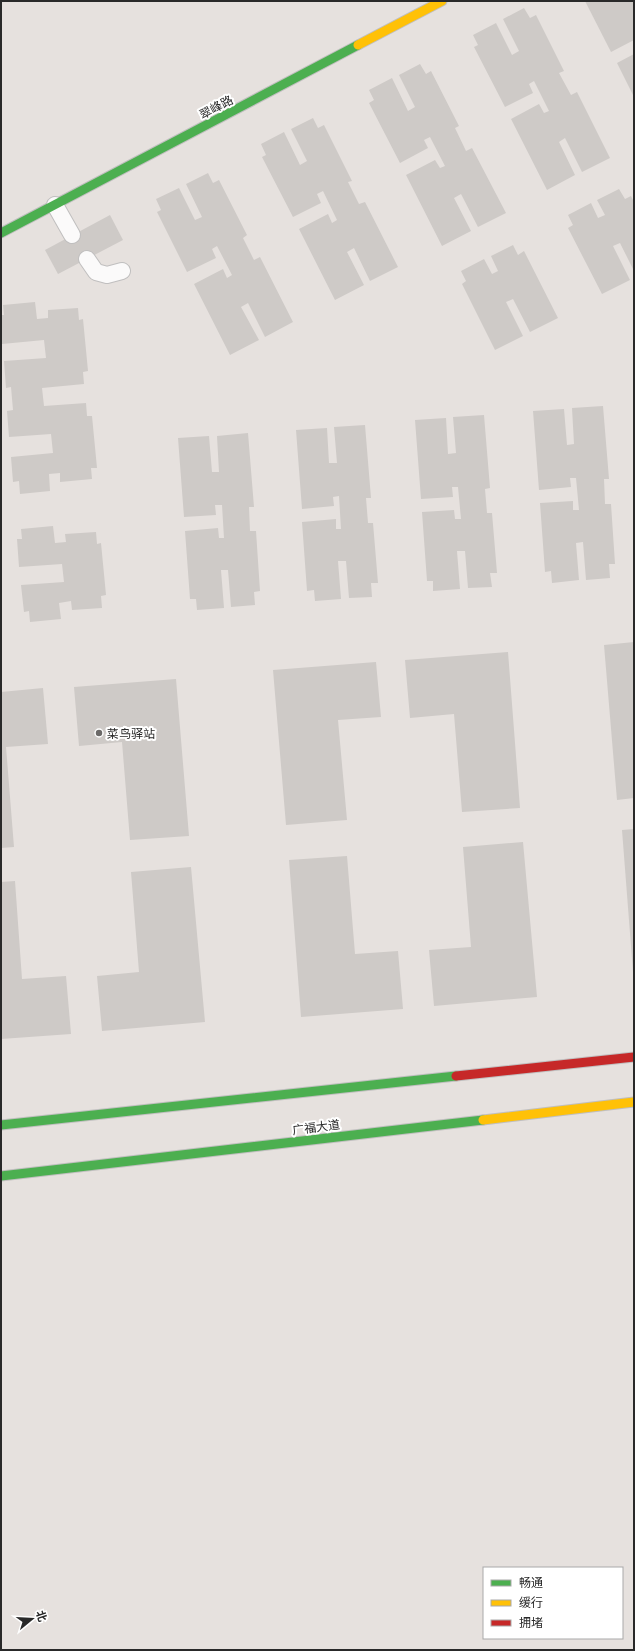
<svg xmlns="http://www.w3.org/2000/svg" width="635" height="1651" font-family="Inter,'Noto Sans SC',sans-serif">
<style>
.building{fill:#cecac7}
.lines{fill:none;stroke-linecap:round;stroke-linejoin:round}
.lane-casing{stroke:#c0bfbf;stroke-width:18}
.fast-casing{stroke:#c0bfbf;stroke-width:11}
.slow-casing{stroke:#c0bfbf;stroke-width:11}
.jam-casing{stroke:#c0bfbf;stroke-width:11}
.lane{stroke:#fbfafa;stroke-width:16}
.fast{stroke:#4caf50;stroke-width:9}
.slow{stroke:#ffc107;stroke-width:9}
.jam{stroke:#c62828;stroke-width:9}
.poi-dot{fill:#6b6968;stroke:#fff;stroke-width:1.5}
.labels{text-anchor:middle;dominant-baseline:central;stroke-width:4;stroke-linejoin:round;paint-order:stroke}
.street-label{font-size:12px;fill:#292929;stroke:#fff}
.poi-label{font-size:12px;fill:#292929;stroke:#fff;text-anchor:start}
</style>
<rect width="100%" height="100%" fill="#e6e1de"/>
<g class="building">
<path d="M585,1H634V40L611,52Z"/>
<path d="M524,8L530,18L536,15L564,71L559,73L571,95L577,92L610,158L582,172L565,138L559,142L575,175L547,190L511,119L539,104L544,113L549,111L534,81L529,84L533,93L505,107L474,47L478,45L473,35L496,23L512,55L519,51L503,19Z"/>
<path d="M634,54V97L617,63Z"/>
<path d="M420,64L426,74L431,71L459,126L455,128L466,151L472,148L506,213L478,227L461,194L454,198L471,231L442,246L406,175L435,160L440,168L445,166L430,137L424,140L428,148L400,163L369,103L374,100L369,90L392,78L408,111L415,107L399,75Z"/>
<path d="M313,118L318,128L324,125L352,181L348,182L359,204L365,202L398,267L370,281L354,248L347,252L364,285L335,300L299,229L328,214L332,223L337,220L323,191L317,194L321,203L293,217L262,157L266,155L261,144L284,132L300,165L307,161L291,129Z"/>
<path d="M208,173L213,183L219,180L247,235L243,238L254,260L260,257L293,322L265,337L248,303L241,307L259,340L230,355L194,284L223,269L227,278L232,275L217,246L212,249L216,258L187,272L157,212L161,210L156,199L179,188L195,220L202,217L186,184Z"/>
<path d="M619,189L625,199L631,196L634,202V271L620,243L613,246L630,280L602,294L568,228L573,225L568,215L591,203L598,218L605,215L597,200Z"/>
<path d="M110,215L123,240L58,274L45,250Z"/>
<path d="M513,245L518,255L524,251L558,318L530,332L513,299L506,302L523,336L495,350L462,284L466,281L461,271L484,259L492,274L498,271L491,256Z"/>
<path d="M35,302L37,319L48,318V310L78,308L79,320L83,319L88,371L83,372L84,384L42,388L44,406L86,403L87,416H92L97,468H91L92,479L60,482V473L49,474L50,491L20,494L19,481L13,482L11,457L53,453L51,434L9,437L7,411L13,410L11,387L6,388L4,361L46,358L44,340L2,344L1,315H4L3,305Z"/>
<path d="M603,406L609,479H604L605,504H611L615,564H609L610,578L586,580L583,542L576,543L579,580L552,583L551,571L545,572L540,503L573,501V510H579L576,478H570L571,487L539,490L533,411L564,409L567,445L574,444L572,408Z"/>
<path d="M484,415L490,488L485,489L487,513H492L497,573H490L492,587L468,588L465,551H457L460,589L433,591V581H427L422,512L454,510L455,519H461L458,487H452L453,497L421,499L415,420L446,418L448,454L456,453L453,417Z"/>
<path d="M365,425L371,498H366L368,523H373L378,583H371L372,597L349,598L346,561H338L341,599L315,601L314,590L307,591L302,522L336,519V529H341L339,496L333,497L334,506L302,509L296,430L327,428L329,463H337L334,427Z"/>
<path d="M248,433L254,507H249L250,531H256L260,591L254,592L255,605L231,607L228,570H221L224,608L197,610L196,599H190L185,531L218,528L219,538H224L222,505H215L216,515L184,517L178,438L209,436L212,472H219L217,436Z"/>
<path d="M53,526L55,543L66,542L65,534L96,532L97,544L101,543L106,595L101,596L102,608L72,610L71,601L59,603L61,619L30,622L29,611L24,612L21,585L64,582L62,564L19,567L17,539H22L21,529Z"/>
<path d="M634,642V798L617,800L604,645Z"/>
<path d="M508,652L520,808L462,812L454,714L410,718L405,660Z"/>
<path d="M376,662L381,717L338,720L347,820L286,825L273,670Z"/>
<path d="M176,679L189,836L130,840L122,742L79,746L74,687Z"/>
<path d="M43,688L48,744L6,747L14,847L1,848V692Z"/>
<path d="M634,829V972H633L622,830Z"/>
<path d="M523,842L537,997L434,1006L429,950L471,947L463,847Z"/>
<path d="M347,856L355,954L398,951L403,1009L301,1017L289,860Z"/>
<path d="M191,867L205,1022L102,1031L97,976L139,972L131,872Z"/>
<path d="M15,881L22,979L66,976L71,1034L1,1039V882Z"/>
</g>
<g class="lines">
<g class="lane-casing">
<g id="lane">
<path d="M55,205L72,235"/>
<path d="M87,259L96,272L107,275L122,271"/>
</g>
</g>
<g class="fast-casing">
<g id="fast">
<path d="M1,233L358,45"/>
<path d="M1,1125L456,1076"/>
<path d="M1,1176L483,1120"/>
</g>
</g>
<g class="slow-casing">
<g id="slow">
<path d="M358,45L442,1"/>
<path d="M483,1120L634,1102"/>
</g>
</g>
<g class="jam-casing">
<path id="jam" d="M456,1076L634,1057"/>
</g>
<use href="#lane" class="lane"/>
<use href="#fast" class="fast"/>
<use href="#slow" class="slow"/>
<use href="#jam" class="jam"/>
</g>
<circle class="poi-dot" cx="99" cy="733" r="4"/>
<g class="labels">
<g class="street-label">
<text transform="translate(216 107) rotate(-28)">翠峰路</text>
<text transform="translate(316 1127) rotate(-7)">广福大道</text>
</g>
<g class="poi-label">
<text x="107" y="733">菜鸟驿站</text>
</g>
</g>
<rect width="635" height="1651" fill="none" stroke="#292929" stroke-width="4"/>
<rect x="483" y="1567" width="140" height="72" fill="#ffffff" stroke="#a9a9a9"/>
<rect x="491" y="1580" width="20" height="6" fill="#4caf50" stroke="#a9a9a9"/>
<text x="519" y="1587" font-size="12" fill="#292929">畅通</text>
<rect x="491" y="1600" width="20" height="6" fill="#ffc107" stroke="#a9a9a9"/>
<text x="519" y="1607" font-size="12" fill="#292929">缓行</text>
<rect x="491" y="1620" width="20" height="6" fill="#c62828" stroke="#a9a9a9"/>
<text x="519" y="1627" font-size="12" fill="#292929">拥堵</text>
<g transform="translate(32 1619) rotate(72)" stroke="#ffffff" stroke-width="3" paint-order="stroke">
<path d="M0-3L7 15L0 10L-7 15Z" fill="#292929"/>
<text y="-6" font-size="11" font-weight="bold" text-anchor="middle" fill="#292929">北</text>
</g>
</svg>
